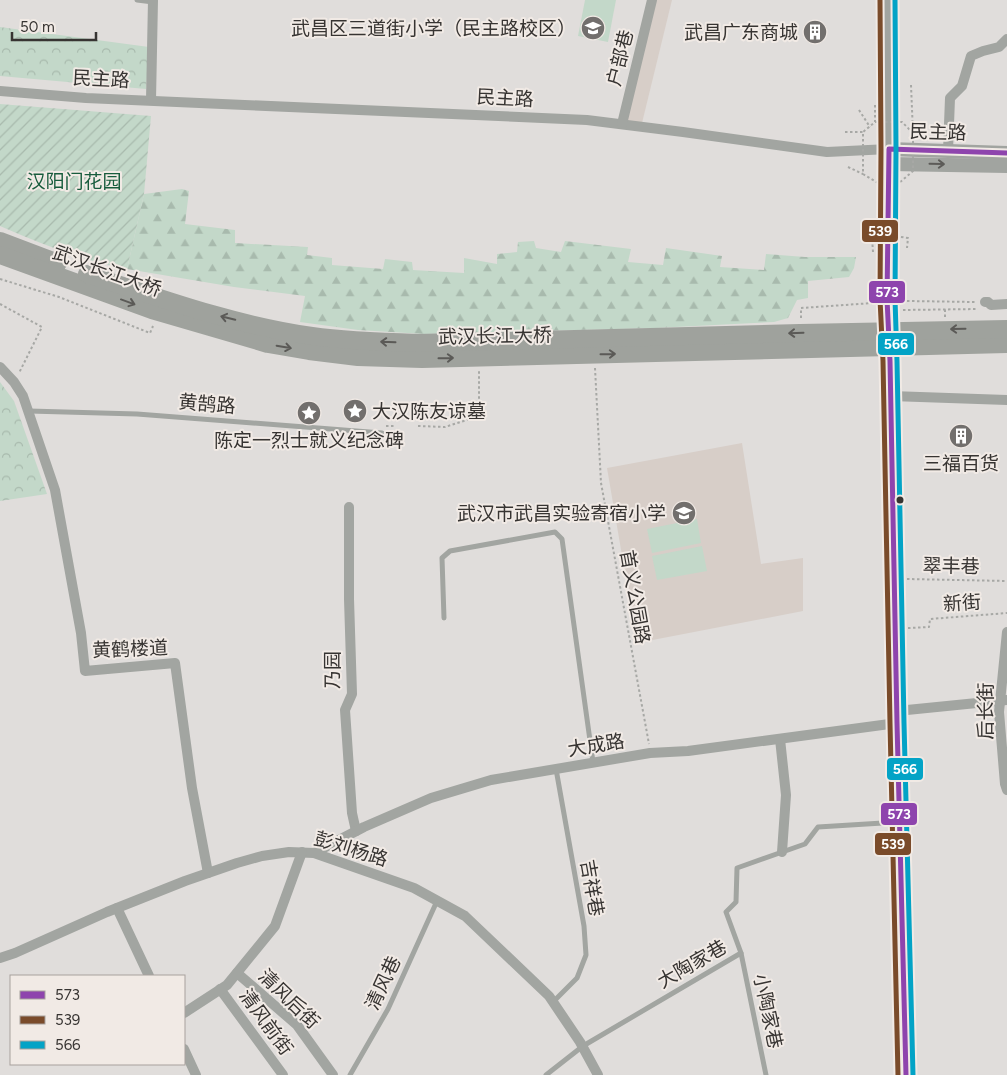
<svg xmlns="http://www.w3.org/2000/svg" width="1007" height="1075" font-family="Figtree,'Noto Sans SC',sans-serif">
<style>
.built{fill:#d7cec8}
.forest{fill:url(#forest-firs)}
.park{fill:url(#park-crowns)}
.garden{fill:url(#garden-furrows)}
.pitch{fill:#c3d8c9}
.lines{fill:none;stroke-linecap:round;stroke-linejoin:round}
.path{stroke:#a7a8a5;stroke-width:2;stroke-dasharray:2.5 2.5;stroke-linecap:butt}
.lane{stroke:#a2a5a1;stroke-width:5}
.street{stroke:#a2a5a1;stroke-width:10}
.secondary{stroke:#a1a4a0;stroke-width:14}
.path-bridge{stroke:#a7a8a5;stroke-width:2;stroke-dasharray:2.5 2.5;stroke-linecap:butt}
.highway-bridge{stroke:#9fa29d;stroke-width:18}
.bus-1-casing{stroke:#f1eae5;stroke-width:9}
.bus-2-casing{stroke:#f1eae5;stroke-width:9}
.bus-3-casing{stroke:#f1eae5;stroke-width:9}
.bus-1{stroke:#8e44ad;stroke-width:5}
.bus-2{stroke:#7a4b2a;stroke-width:5}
.bus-3{stroke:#03a3c6;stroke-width:5}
.oneway{stroke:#5c5b58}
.oneway2{stroke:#5b5a57}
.bus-dot{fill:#373432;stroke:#f1eae5;stroke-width:2}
.labels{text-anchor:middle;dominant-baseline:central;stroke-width:4;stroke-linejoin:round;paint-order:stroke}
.poi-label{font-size:19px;fill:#373432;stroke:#f1eae5;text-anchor:end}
.street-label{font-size:19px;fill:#373432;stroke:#f1eae5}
.park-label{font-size:19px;fill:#185c3d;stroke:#f1eae5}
.line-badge{stroke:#f1eae5;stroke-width:2}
.badge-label{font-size:14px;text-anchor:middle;font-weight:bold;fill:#fff}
</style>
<defs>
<pattern id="forest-firs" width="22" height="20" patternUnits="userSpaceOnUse" patternTransform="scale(1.25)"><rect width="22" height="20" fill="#c3d8c9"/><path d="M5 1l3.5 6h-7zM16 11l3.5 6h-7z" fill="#a8baad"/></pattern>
<pattern id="park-crowns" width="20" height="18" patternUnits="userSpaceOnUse" patternTransform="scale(1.25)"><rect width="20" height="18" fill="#c3d8c9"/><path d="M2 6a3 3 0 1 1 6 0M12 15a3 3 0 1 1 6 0" fill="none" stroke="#a8baad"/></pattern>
<pattern id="garden-furrows" width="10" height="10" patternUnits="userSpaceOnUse" patternTransform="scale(1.25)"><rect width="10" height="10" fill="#c3d8c9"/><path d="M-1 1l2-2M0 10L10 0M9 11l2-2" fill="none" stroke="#a8baad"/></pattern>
</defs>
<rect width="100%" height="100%" fill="#e0dddb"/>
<g class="built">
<path d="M652,0H672L642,123L625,121Z"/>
<path d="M742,443L761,564L803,558V611L637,643L607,468Z"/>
</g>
<path class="forest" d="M182,189L189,191L185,224L235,230V243L308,247L307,255L332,258V265L383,269L385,259L412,262L413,270L464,273V258L497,264V254L517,252L518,242L534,241L536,248L561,252L565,241L631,249L628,262L663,265L666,248L722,256L720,267L764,270L766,254L805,257H856L854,268L849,277L808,281V298L797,300L788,318L774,322L656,328L424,334L358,330L300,322L305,296L234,287L127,269L144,194Z"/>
<g class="park">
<path d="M0,27L149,47L146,89L0,76Z"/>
<path d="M0,382L14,401L47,494L0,501Z"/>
</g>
<path class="garden" d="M0,104L151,116L144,194L127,269C83,261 42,244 0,226Z"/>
<g class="pitch">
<path d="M585,0H616L608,42L578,36Z"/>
<path d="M697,519L701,543L652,553L647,529Z"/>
<path d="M702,546L707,571L657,580L652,556Z"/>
</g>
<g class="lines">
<g class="path">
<path d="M911,85L913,133L921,137"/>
<path d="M875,105V122"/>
<path d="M859,110L870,127"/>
<path d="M845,132H863"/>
<path d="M848,167L863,174"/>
<path d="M901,237L908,238L907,248"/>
<path d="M873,252L872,238L875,237"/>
<path d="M0,279L59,297L150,333L153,326"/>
<path d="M907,301L975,302"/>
<path d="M0,304L42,327L19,373"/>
<path d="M903,310L978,309"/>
<path d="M945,317V309"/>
<path d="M801,318V308L873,303"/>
<path d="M595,368L601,483L649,744"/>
<path d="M386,426H394"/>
<path d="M418,426L445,427L479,416V371"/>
<path d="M907,579L1007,581"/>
<path d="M908,628L929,627L930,619L1007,613"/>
</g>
<g class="lane">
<path d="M137,0L153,2"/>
<path d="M29,411L137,414L382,433"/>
<path d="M444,618L442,558L450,551L555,532L562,539L593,762"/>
<path d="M741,953L766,1075"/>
<path d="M553,1002L577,978L586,955L584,926L556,769"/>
<path d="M350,1075L388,1009L437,901"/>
<path d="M546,1075L583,1046L741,953L726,912L736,902L737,868L805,844L818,827L899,822"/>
</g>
<g class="street">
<path d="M0,91L86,98L587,120L683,132L827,152L889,149"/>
<path d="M151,100L153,0"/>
<path d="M622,124L652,0"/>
<path d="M948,151L950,98L962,86L971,56L983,51L999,47L1007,39"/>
<path d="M985,302H988L991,305L1007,304"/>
<path d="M0,367L14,382L23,396L55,490L81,633L85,671L175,663L192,788L208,873"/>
<path d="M891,396L1007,400"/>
<path d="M349,507V599L352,694L345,710L352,813L356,831"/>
<path d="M1007,632L999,712L1005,784L1007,790"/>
<path d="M897,711L1007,700"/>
<path d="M780,739L786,795L782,852"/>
<path d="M314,853L364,827L431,798L491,780L650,753L688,751L897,723"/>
<path d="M117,908L149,976"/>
<path d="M0,958L15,953L107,912L185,881L237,863L262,856L289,852L314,853L414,888L465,916L549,996L580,1042L598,1075"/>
<path d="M237,973L297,1025L333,1075"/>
<path d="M220,989L283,1075"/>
<path d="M184,1013L227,985L275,926L302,852"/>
<path d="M184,1049L196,1075"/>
</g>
<g class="secondary">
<path d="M887,0L889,149L887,299L890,361L897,723L906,1075"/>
<path d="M889,149L1007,153"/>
<path d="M889,164L1007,166"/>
</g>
<path class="path-bridge" d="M875,122H902L913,133V171L899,183H878L863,174V132Z"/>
<g class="highway-bridge">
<path d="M0,241L58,263"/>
<path d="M0,255L152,310L268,344L309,351L358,357L422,359L1007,344"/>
<path d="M87,274C160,298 234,325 312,336C347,341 383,342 418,343L800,333L1007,329"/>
</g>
<g class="bus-1-casing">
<path id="bus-1" d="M906,1075L897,723L890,361L887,299L889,149L1007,153"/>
</g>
<g class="bus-2-casing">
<path id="bus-2" d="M880,0L881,149L880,299L883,361L890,723L898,1075"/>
</g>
<g class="bus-3-casing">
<path id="bus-3" d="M895,0L896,149L895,299L897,361L904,723L913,1075"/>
</g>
<use href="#bus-1" class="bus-1"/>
<use href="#bus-2" class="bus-2"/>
<use href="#bus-3" class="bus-3"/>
</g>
<defs><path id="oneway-shaft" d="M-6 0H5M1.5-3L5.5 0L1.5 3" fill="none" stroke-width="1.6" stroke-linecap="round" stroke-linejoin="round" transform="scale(1.25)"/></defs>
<use class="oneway" href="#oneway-shaft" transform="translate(937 164) rotate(1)"/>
<g class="oneway2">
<use href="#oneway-shaft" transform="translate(128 302) rotate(20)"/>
<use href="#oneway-shaft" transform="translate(228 318) rotate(-166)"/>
<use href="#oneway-shaft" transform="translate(958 329) rotate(179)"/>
<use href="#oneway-shaft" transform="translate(796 333) rotate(178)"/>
<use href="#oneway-shaft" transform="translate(388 342) rotate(-178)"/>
<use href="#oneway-shaft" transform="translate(284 347) rotate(10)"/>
<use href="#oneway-shaft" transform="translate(608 354) rotate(-1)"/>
<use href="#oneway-shaft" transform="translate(446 358) rotate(-1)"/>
</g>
<defs>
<g id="school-disc" transform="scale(1.25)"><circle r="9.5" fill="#726f6d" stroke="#f1eae5"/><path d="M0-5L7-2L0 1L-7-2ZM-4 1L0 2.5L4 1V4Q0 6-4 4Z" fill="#fff"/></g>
<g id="building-disc" transform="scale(1.25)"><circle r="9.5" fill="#726f6d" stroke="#f1eae5"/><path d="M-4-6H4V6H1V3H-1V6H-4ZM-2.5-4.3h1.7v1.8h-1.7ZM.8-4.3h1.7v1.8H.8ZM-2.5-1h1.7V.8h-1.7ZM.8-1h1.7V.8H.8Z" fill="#fff"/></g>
<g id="sight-disc" transform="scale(1.25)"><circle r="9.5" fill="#726f6d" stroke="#f1eae5"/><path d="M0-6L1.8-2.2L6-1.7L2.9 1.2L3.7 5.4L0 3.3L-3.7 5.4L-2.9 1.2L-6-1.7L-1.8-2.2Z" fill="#fff"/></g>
</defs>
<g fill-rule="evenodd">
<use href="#school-disc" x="593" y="28"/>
<use href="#building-disc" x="815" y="32"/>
<use href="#sight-disc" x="355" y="411"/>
<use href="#sight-disc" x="309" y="413"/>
<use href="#building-disc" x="961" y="436"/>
<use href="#school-disc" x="684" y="513"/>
</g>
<circle class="bus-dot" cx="900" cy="500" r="4.5"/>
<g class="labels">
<g class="poi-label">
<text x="576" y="28">武昌区三道街小学（民主路校区）</text>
<text x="798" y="32">武昌广东商城</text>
<text x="372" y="411" text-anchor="start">大汉陈友谅墓</text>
<text x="309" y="440" text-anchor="middle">陈定一烈士就义纪念碑</text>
<text x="961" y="463" text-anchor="middle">三福百货</text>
<text x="666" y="513">武汉市武昌实验寄宿小学</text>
</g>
<g class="street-label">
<text transform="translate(620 58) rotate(-76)">户部巷</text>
<text transform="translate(101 79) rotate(3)">民主路</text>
<text transform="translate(505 98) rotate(3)">民主路</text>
<text transform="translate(938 132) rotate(2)">民主路</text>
<text transform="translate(107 271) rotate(20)">武汉长江大桥</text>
<text transform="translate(495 336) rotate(-1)">武汉长江大桥</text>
<text transform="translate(207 404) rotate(5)">黄鹄路</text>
<text transform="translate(951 566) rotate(1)">翠丰巷</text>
<text transform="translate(635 597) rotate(80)">首义公园路</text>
<text transform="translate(962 603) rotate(-4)">新街</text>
<text transform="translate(130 649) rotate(-2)">黄鹤楼道</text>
<text transform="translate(332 670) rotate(-90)">乃园</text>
<text transform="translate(985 711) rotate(-90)">后长街</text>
<text transform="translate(596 745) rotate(-9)">大成路</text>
<text transform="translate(351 849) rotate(17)">彭刘杨路</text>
<text transform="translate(592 888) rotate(80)">吉祥巷</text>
<text transform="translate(692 964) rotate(-30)">大陶家巷</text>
<text transform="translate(383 983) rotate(-65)">清风巷</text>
<text transform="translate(289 999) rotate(44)">清风后街</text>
<text transform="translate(768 1011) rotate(78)">小陶家巷</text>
<text transform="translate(266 1022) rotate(54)">清风前街</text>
</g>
<g class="park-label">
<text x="74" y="181">汉阳门花园</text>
</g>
</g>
<g class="line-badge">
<rect x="861" y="219" width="38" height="24" rx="5" fill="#7a4b2a"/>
<rect x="868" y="280" width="38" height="24" rx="5" fill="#8e44ad"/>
<rect x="877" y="332" width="38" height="24" rx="5" fill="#03a3c6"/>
<rect x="886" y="757" width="38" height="24" rx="5" fill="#03a3c6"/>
<rect x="880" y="802" width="38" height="24" rx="5" fill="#8e44ad"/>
<rect x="874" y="832" width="38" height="24" rx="5" fill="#7a4b2a"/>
</g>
<g class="badge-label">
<text x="880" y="236">539</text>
<text x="887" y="297">573</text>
<text x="896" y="349">566</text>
<text x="905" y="774">566</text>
<text x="899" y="819">573</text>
<text x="893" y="849">539</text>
</g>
<rect x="10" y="975" width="175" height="90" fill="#f1eae5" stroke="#a7a19d"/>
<rect x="20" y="991" width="25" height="8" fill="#8e44ad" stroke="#a7a19d"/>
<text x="55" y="1000" font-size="15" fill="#373432">573</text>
<rect x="20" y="1016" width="25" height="8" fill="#7a4b2a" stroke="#a7a19d"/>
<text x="55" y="1025" font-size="15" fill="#373432">539</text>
<rect x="20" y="1041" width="25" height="8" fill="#03a3c6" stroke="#a7a19d"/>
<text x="55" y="1050" font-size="15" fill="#373432">566</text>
<path d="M12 32v8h84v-8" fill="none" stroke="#373432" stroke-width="2.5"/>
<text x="20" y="32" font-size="15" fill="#373432" stroke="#f1eae5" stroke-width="4" paint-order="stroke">50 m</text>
</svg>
